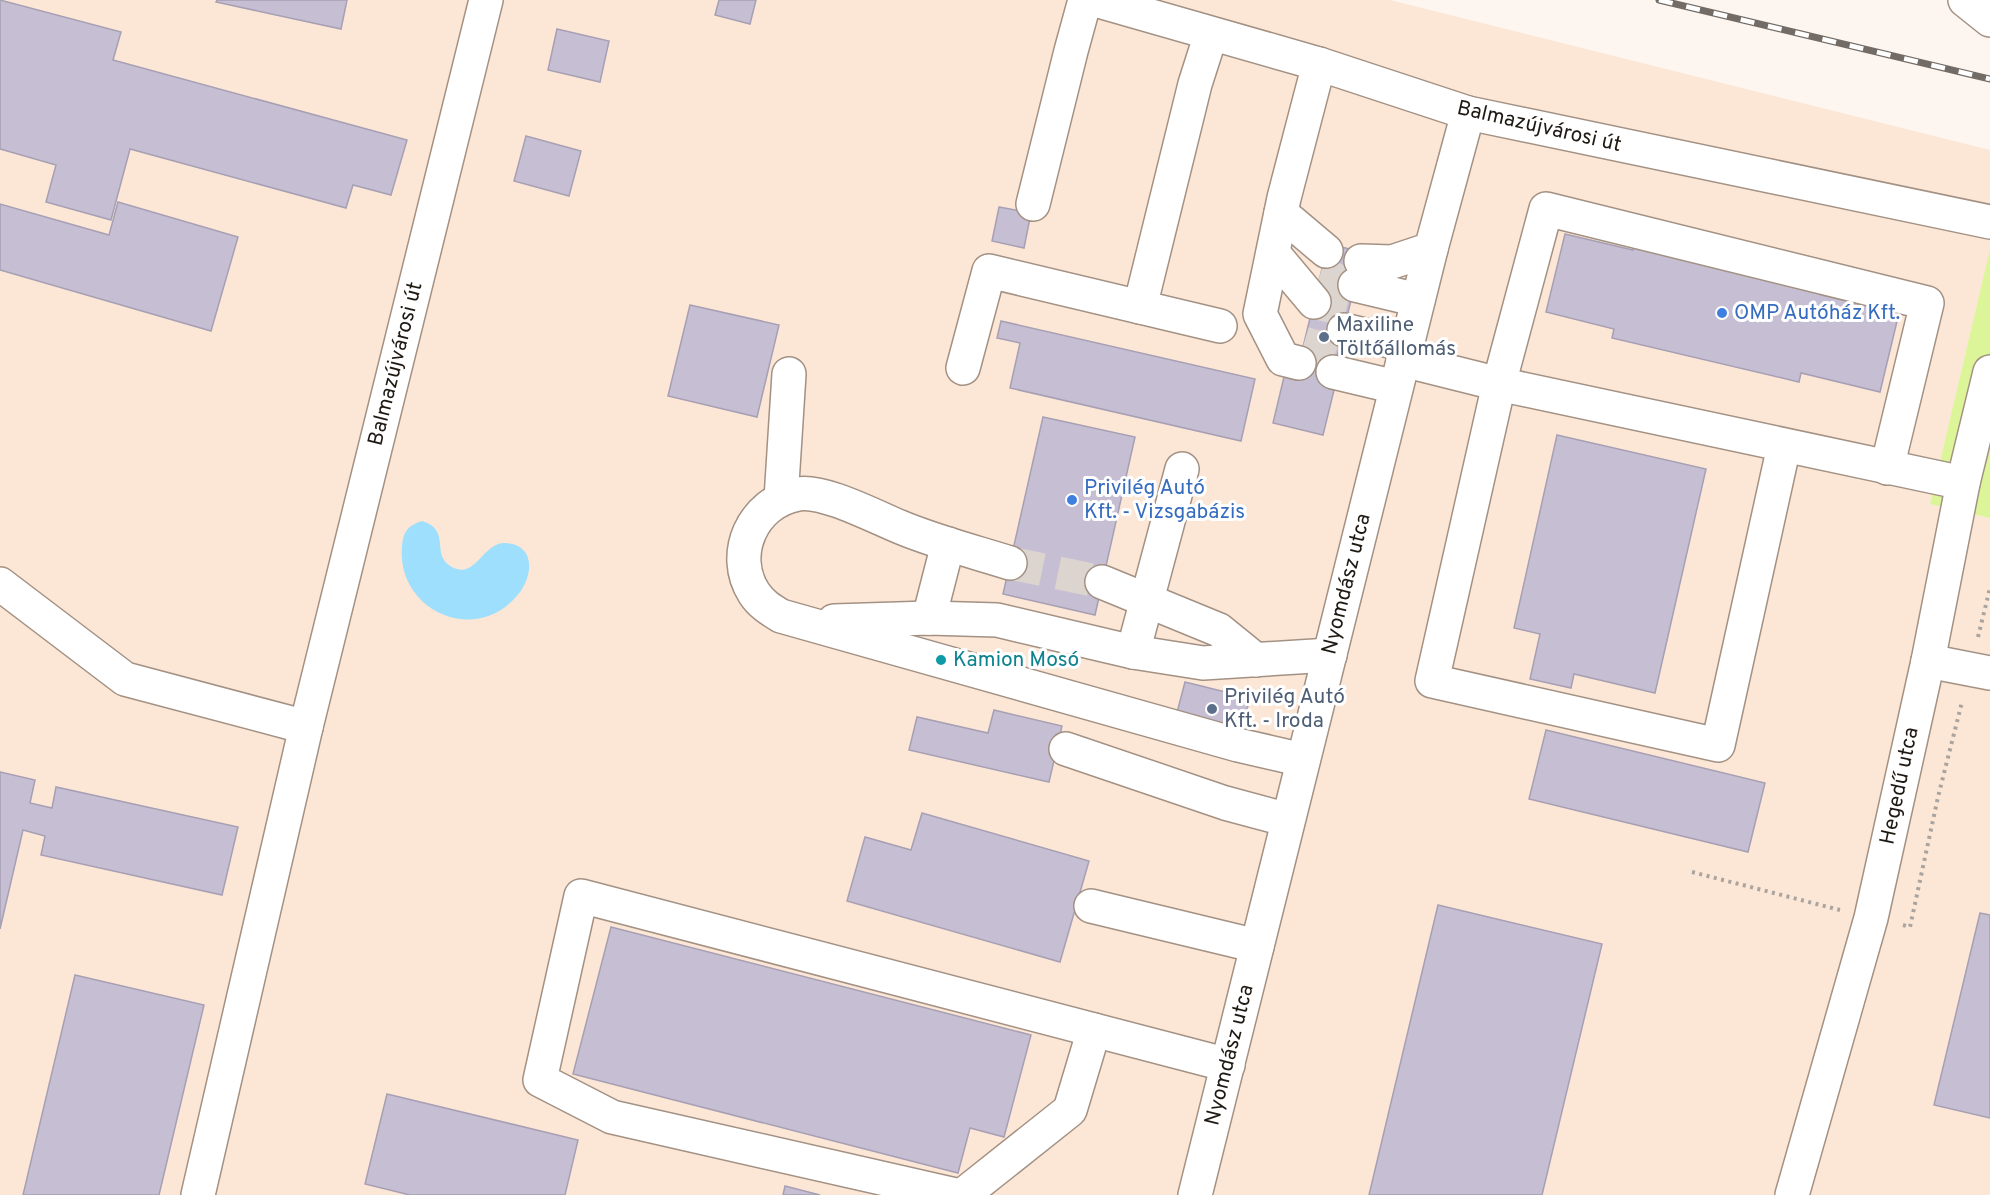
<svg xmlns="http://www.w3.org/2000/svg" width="1990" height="1195" font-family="Overpass,sans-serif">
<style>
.built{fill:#fce7d7}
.green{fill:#dcf598}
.water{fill:#9ddffc}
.building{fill:#c6bfd3;stroke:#a79fb3;stroke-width:1.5}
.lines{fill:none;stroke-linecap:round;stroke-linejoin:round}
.minor-tunnel{stroke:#dcd4ce;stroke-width:33;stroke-dasharray:33 16;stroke-linecap:butt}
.minor-casing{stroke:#a39183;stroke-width:36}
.path{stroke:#aba49e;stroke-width:4;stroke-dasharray:3 4.5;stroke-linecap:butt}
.minor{stroke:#fff;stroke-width:33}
.rail-casing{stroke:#736c66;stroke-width:7}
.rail{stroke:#fff;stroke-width:4.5;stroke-dasharray:14;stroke-linecap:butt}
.shop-dot{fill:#3f7fe0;stroke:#fff;stroke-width:2}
.service-dot{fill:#5c6f8a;stroke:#fff;stroke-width:2}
.culture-dot{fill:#0f9aa8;stroke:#fff;stroke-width:2}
.labels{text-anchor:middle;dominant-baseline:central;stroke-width:6;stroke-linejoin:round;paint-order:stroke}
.street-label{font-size:21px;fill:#1f1913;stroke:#fff}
.shop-label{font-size:21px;fill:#366cbe;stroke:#fff;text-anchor:start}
.service-label{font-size:21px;fill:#4e5e75;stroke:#fff;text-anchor:start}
.culture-label{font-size:21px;fill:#0d838f;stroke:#fff;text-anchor:start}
</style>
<rect width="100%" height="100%" fill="#fdf5ef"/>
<path class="built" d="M0,0H1390L1990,150V249L1930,504L1990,518V1195H0Z"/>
<path class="green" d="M1990,249V518L1930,504Z"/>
<path class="water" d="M422,521C452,530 430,555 452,567C476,580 483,542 505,543C539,545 532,581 515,598C472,645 396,609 402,546C403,532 408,525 422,521Z"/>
<g class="building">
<path d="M0,0L121,32L113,60L407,140L391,195L353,185L346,208L130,149L111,220L46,202L56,165L0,149Z"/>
<path d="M217,0H347L341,29L216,2Z"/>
<path d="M719,0H756L750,24L715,15Z"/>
<path d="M557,29L609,41L600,82L548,70Z"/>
<path d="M526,136L581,151L569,196L514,181Z"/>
<path d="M118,202L238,237L211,331L0,270V204L109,235Z"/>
<path d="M999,207L1031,213L1024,248L992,241Z"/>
<path d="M1565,234L1633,250L1636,241L1823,286L1821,295L1899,313L1880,392L1801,373L1799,382L1612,338L1614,329L1546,312Z"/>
<path d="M1328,244L1363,252L1329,389L1334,390L1323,435L1273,423L1284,377L1295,380Z"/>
<path d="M690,305L779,325L757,417L668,396Z"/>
<path d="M1001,321L1255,379L1241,441L1010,388L1020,343L997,338Z"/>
<path d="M1043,417L1135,437L1095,615L1003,594Z"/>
<path d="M1557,435L1706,469L1655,693L1574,674L1571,688L1530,679L1540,634L1514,628Z"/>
<path d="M1185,682L1250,698L1240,736L1175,720Z"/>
<path d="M994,710L1062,726L1049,782L909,750L917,717L988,733Z"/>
<path d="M1546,730L1765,783L1748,852L1529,799Z"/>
<path d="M0,772L35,780L30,803L52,808L56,787L238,827L222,895L41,855L45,836L23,830L0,929Z"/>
<path d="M922,813L1089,861L1060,962L847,901L865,837L911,850Z"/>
<path d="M1438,905L1602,944L1542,1195H1369Z"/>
<path d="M1980,913L1990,915V1118L1934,1105Z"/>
<path d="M611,927L1031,1035L1004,1137L970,1128L958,1173L573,1074Z"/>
<path d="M75,975L204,1005L159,1195H23Z"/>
<path d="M387,1094L578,1140L565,1195H410L365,1184Z"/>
<path d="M785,1186L820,1195H783Z"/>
</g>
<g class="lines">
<g class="minor-tunnel">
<path d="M1320,275L1355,285"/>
<path d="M1314,302L1348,311"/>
<path d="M1304,343L1338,353"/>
<path d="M1010,563L1102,582"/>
</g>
<g class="minor-casing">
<g id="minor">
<path d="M1095,0L1319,64L1468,113L1990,222"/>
<path d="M1965,0L1990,20"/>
<path d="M1033,204L1071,51L1085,0"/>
<path d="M1281,213L1326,251"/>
<path d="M1273,253L1314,302"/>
<path d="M1361,261L1392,262L1431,249"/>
<path d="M1355,285L1418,300"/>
<path d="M1140,307L1195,84L1211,34"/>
<path d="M1344,330L1406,345"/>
<path d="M1403,360L1499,384L1963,483"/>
<path d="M1299,363L1283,359L1260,314L1284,198L1319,64"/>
<path d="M963,368L989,271L1220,326"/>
<path d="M1333,372L1396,387"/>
<path d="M1784,446L1718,745L1432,681L1499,384L1546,209L1927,303L1887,468"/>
<path d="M781,499L789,374"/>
<path d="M1010,563C975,552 940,543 905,529C879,519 824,489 798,494C753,502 729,554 754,593C761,604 771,610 781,616L1238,745L1303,760"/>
<path d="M1102,582L1219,630L1256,660"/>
<path d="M0,584L125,679L306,727L198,1195"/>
<path d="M929,618L948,544"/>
<path d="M834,621L929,618L997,620L1133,652L1203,663L1330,655"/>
<path d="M1133,652L1182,469"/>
<path d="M1928,661L1990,673"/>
<path d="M306,727L486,0"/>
<path d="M1066,749L1225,803L1288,820"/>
<path d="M1091,906L1257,946"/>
<path d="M956,1195L612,1117L540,1080L581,896L1228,1065"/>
<path d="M963,1195L1070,1110L1094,1030"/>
<path d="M1195,1195L1431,249L1468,113"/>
<path d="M1792,1195L1871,918L1928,661L1963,483L1990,372"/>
</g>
</g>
<g class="path">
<path d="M1978,637L1990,588"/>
<path d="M1692,872L1840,910"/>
<path d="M1903,925L1910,927L1938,797L1962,702"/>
</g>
<use href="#minor" class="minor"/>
<g class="rail-casing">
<path id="rail" d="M1659,0L1990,79"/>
</g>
<use href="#rail" class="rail"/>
</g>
<g class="shop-dot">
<circle cx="1722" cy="313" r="6"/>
<circle cx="1072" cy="500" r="6"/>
</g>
<g class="service-dot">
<circle cx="1324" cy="337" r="6"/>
<circle cx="1212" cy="709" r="6"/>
</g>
<circle class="culture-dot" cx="941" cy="660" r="6"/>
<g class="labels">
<g class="street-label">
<text transform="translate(1539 127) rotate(13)">Balmazújvárosi út</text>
<text transform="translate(396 364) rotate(-76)">Balmazújvárosi út</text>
<text transform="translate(1347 584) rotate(-76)">Nyomdász utca</text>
<text transform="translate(1900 786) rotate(-78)">Hegedű utca</text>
<text transform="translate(1230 1055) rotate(-76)">Nyomdász utca</text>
</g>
<g class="shop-label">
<text x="1734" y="313">OMP Autóház Kft.</text>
<text x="1084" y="488">Privilég Autó<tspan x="1084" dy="24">Kft. - Vizsgabázis</tspan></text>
</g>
<g class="service-label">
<text x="1336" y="325">Maxiline<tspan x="1336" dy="24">Töltőállomás</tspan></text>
<text x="1224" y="697">Privilég Autó<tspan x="1224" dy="24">Kft. - Iroda</tspan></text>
</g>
<g class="culture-label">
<text x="953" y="660">Kamion Mosó</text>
</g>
</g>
</svg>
